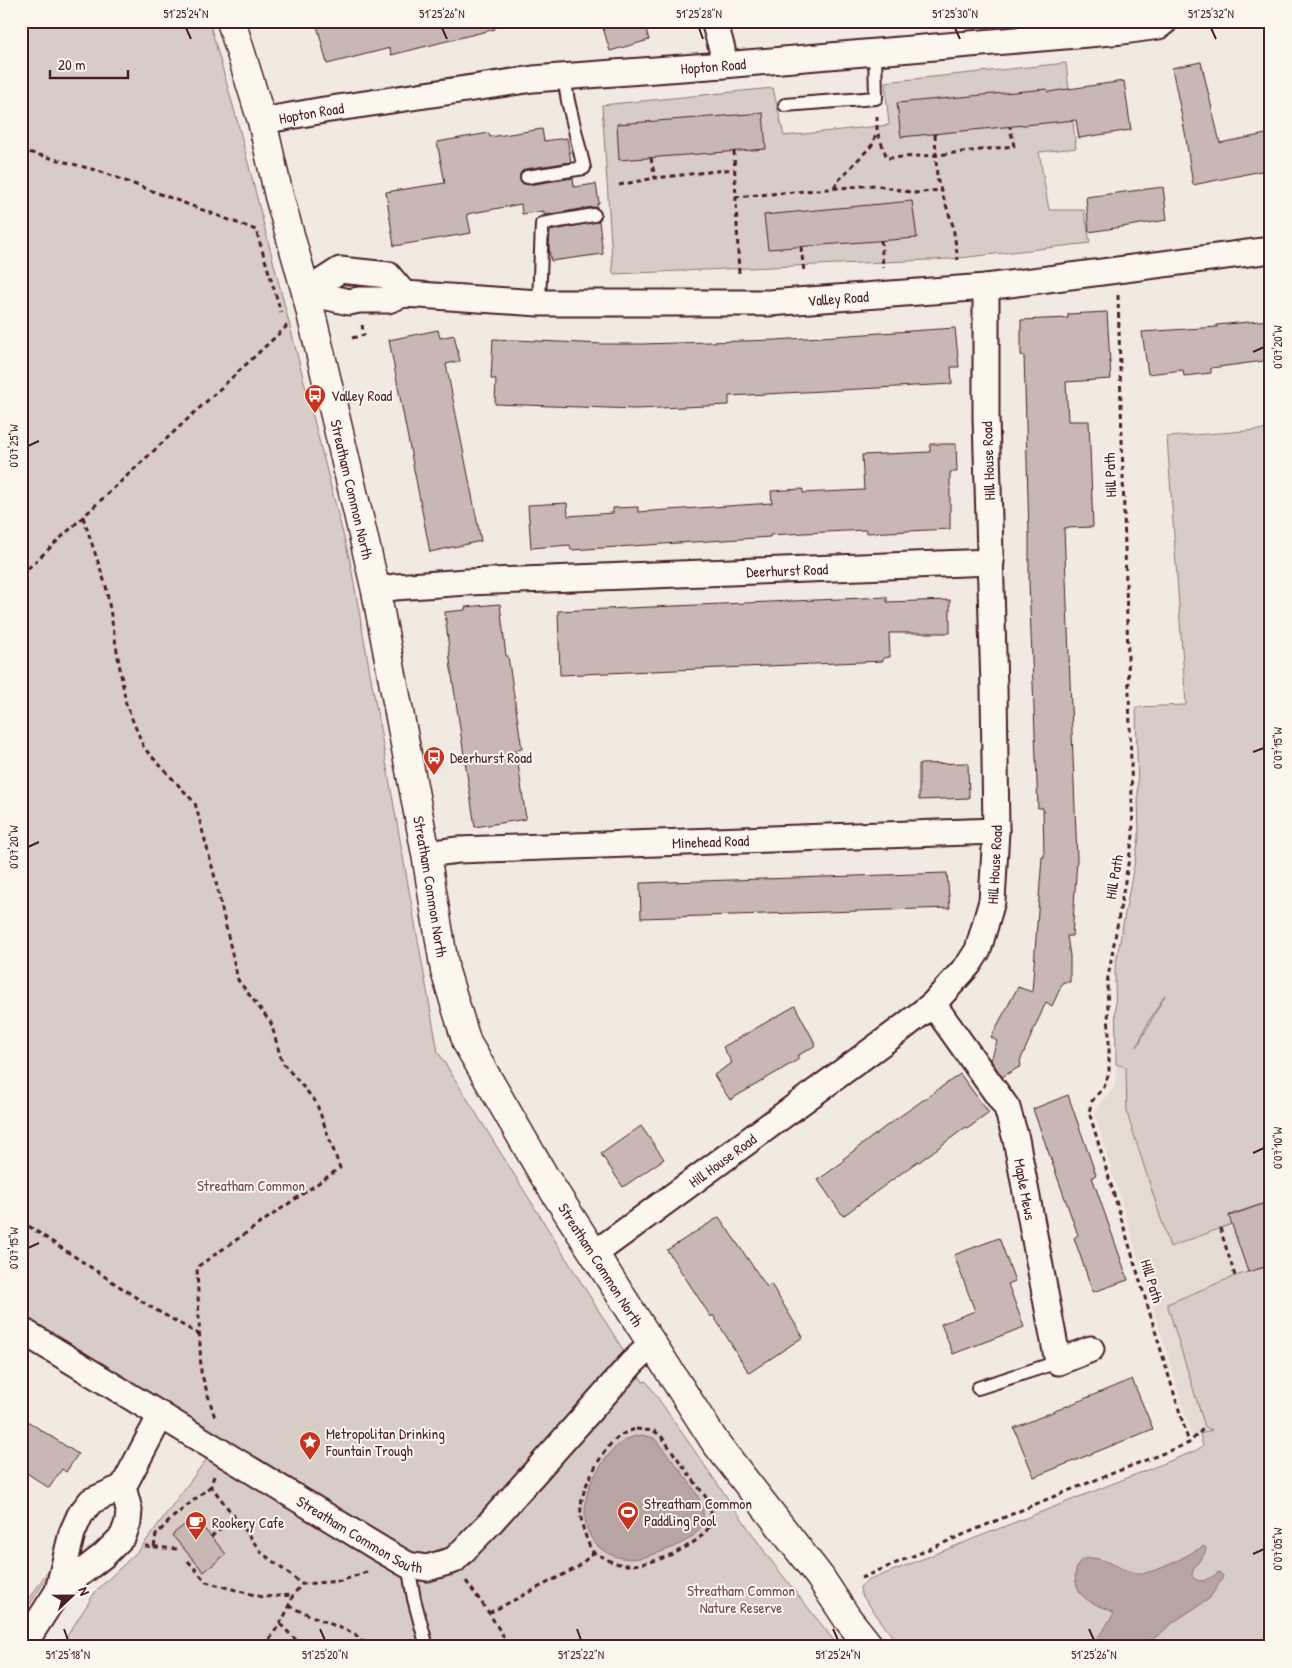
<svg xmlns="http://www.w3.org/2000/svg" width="1292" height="1668" font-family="'Patrick Hand',sans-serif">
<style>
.built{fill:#e4dbd2}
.green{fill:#d8ccc6;stroke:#917678;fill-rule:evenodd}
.water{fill:#b8a4a2;stroke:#8c6f72}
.building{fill:#c8b8b3;stroke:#4a1f2b}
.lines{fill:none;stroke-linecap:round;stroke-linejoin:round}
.service-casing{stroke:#4a1f2b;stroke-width:16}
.minor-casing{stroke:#4a1f2b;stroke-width:29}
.primary-casing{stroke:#4a1f2b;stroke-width:31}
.path{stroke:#4a1f2b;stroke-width:3;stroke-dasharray:5 4;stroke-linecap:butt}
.service{stroke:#fbf7ec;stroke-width:12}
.minor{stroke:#fbf7ec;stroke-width:25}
.primary{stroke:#fbf7ec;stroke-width:28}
.ticks{fill:none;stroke:#4a1f2b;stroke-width:2}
.labels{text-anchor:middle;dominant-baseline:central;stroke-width:4;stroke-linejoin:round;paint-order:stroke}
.street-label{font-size:15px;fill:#4a1f2b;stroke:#fbf7ec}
.poi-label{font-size:15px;fill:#4a1f2b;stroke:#fbf7ec;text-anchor:start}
.park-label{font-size:15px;fill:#6e4a52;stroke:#fbf7ec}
.neatline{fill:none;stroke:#4a1f2b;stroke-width:2}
.ticks-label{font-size:12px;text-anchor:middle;fill:#4a1f2b}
</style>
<rect width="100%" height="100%" fill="#f0eae0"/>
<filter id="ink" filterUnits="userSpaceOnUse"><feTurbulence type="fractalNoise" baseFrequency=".02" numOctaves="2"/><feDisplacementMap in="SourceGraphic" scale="10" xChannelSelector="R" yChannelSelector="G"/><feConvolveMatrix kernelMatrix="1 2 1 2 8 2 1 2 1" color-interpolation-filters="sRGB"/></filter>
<g filter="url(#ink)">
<path class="built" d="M1266,897L1271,1427L1212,1430L1192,1436L1095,1115L1097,1108L1115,1086L1116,1064L1126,1067L1146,1026L1173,982Z"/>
<g class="green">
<path d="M21,21H209L237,120L350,561L438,1052L643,1382L646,1381L769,1558L839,1647H60L96,1591L140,1549L220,1441L21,1315Z"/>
<path d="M1066,63L1076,148L1039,152L1049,210H1084L1090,243L951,259L613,274L602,105L773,88L784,136L889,125L885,82Z"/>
<path d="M1271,429V1201L1229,1215L1232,1224L1170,1247L1127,1113L1126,1067L1116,1064L1115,968L1139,838L1136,707L1186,705L1167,437ZM1165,995L1137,1047L1146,1026Z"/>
<path d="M1271,1265V1647H900L861,1594L860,1587L867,1581L1195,1451L1203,1446L1200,1434L1212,1430L1205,1427L1167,1304L1235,1276Z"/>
<path d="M47,1572H50L21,1618V1612Z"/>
</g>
<g class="water">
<path d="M642,1435L654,1438C667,1455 700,1490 703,1510C703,1513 704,1518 703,1521C700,1537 675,1547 661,1552C654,1554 647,1557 640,1558C611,1563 585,1544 585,1515C585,1500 587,1487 595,1475C607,1456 618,1438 642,1435Z"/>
<path d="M1204,1546L1206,1548C1205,1559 1192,1564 1192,1576C1200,1586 1210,1578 1219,1572L1223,1576L1221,1581L1209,1599L1175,1621L1144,1647H1087L1103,1631L1114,1613C1098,1603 1081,1604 1076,1582C1074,1575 1076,1566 1081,1560C1103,1552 1117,1572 1140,1573C1159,1573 1187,1555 1204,1546Z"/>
</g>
<g class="building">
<path d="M316,21H494L495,29L391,55L390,48L327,64Z"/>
<path d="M601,21H644L649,40L610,51Z"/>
<path d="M1201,62L1220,143L1271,133V169L1193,185L1185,132L1172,68Z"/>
<path d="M1124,81L1131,130L1079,138L1076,120L901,137L897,103L1047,89L1048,92Z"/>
<path d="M763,113L766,149L619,160L617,124Z"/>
<path d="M542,129L544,141L567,138L571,162L525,169L520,174V182L528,185L573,178L574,187L596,184L599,203L597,204V208L593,207L544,215V211L522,214L521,204L467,214L471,233L394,246L386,192L445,183L437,142L489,133L490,137Z"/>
<path d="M1163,187L1167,220L1089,232L1086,197Z"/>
<path d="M912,201L917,238L768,249L764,215Z"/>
<path d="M599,221L603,254L551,261L549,248L550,231Z"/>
<path d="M1107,312L1111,379L1066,382L1068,421H1089L1093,527L1064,528L1077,859L1072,936H1067L1070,956V982H1063L1052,1006L1046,1002L1020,1061L1021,1066L1002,1077L991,1060L997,1041L991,1037L1018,987L1032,992L1042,857H1044L1043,808H1038L1029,583V534L1025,387L1024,356L1021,355V320L1068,318V314Z"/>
<path d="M1271,320V360L1211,368V373L1184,376L1183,370L1148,374L1142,332L1217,327L1216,325Z"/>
<path d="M955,328L959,367H951L952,384L729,396V405L636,409L495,404L496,379H491L493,339L603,344H642L776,340Z"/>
<path d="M438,330L440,338L454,335L460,361L446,364L481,541L430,552L389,340Z"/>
<path d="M930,444H956L957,472H950V529L866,533V530L805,533L770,535V537L571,550L570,545L531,548L528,505L567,503L568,516L613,513V508L638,507V512L772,503L771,491L803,489V493L864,490L862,455L930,452Z"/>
<path d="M887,597V602L950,600V633H889L890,657L883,658V661L560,675L558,611Z"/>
<path d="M500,604L506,656H508L522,749L516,750L526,819L475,827L451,669L445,612L465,610V607Z"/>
<path d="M968,763L969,798L919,800V764Z"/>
<path d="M947,873L950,908L641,918L640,883Z"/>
<path d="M795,1006L816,1045L797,1056L799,1059L730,1100L714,1075L732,1063L723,1047Z"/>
<path d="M960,1074L989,1113L967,1129L966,1127L919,1162L918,1161L843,1216L818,1180L844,1161L843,1159L885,1127Z"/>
<path d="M1068,1095L1096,1175L1092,1177L1128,1280L1093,1292L1074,1238L1078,1235L1033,1109Z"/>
<path d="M641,1126L664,1159L623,1187L601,1154Z"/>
<path d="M1271,1201V1265L1248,1272L1229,1216Z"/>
<path d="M719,1217L767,1287L771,1284L803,1337L749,1373L713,1315L711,1317L667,1250Z"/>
<path d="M999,1238L1015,1281L1008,1284L1024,1327L953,1354L941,1324L975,1311L954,1255Z"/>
<path d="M1132,1379L1153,1429L1034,1477L1014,1428Z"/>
<path d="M21,1417L78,1454L66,1472L62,1469L49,1488L21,1469Z"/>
<path d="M194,1517L226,1554L204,1572L172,1535Z"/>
</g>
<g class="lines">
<g class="service-casing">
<g id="service">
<path d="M785,105L876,98L875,52"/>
<path d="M527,177L584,168L568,101L564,77"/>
<path d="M539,303L542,224L594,215"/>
<path d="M978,1388L1058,1362"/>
<path d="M408,1565L414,1599L427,1647"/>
</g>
</g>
<g class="minor-casing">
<g id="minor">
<path d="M714,21L722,49L723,65"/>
<path id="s1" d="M262,121L324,110L533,79L723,65L1123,31L1159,26L1165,21"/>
<path id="s2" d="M306,292L349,302L359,300H388L404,294L539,303H769L986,287L1271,250"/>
<path d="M306,292L340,270L388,275L404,294"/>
<path id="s3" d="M376,591L395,587L467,582L991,562"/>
<path id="s4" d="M426,854L458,850L996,831"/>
<path id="s5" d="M933,1004L1007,1108L1016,1139L1058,1362L1091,1349"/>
<path id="s6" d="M594,1254L897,1032L933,1004L969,964L978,950L992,901L996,831L994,688L986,418V287"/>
<path id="s7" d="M21,1330L382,1550L408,1565L427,1568L454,1560L489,1524L632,1363L652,1344"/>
<path d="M58,1591L72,1533L80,1515L91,1501L123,1487L161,1415"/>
<path d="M22,1647L58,1591L104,1555L123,1536L128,1522L129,1510L123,1487"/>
</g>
</g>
<g class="primary-casing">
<g id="primary">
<path id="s8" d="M231,21L262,121L279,196L306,292L364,539L376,591L426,854L445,971L467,1043L543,1174L715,1442L820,1577L847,1618L870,1647"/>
</g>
</g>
<g class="path">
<path d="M877,116V131L887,158L937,155L1014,146L1010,127"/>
<path d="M935,134L937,178L953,226L958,260"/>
<path d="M21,150L99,171L256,230L281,312"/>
<path d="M734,151L739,275"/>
<path d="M651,158L655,178L734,169"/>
<path d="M619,185L655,178"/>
<path d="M834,188L837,182L872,145L877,132"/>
<path d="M735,197L875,185L915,193L941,190"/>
<path d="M881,240L883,268"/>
<path d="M801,247L804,272"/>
<path d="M1118,295L1133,836L1107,983L1109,1035V1073L1104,1087L1092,1101L1089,1112L1189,1443"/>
<path d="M352,338L364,335L362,325"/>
<path d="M83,517L106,586L126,704L144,748L195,803L214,874L238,980L271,1023L282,1062L316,1102L340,1168L197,1267L201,1372L215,1418"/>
<path d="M21,575L286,327L285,325"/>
<path d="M21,1221L149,1306L200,1335"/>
<path d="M1220,1228L1235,1276"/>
<path d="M636,1429L654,1431L661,1436L711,1504C711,1511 712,1520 709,1527C697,1547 651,1566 628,1565C619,1565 611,1562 603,1557C600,1556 596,1554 593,1552C589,1547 586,1537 584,1531C577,1510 582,1492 592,1473C603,1453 613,1434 636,1429Z"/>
<path d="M214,1476L211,1486L262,1553L302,1584L341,1581L369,1571"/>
<path d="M211,1537L233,1518"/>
<path d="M145,1546L177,1549"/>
<path d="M154,1547L156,1535L172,1518L211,1486"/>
<path d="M188,1561L206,1582L262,1597L293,1595"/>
<path d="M861,1578L1050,1498L1189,1443L1205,1427"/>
<path d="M466,1581L489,1613L510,1647"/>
<path d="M288,1606L355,1634L367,1647"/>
<path d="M489,1613L578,1567L594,1552"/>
<path d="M280,1624L303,1647"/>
<path d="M265,1647L285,1615L293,1595L302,1584"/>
</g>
<use href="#service" class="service"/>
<use href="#minor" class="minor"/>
<use href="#primary" class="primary"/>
</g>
</g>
<path class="ticks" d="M186,28L191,39M442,28L447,39M699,28L703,39M955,28L960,39M1211,28L1216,39M1253,352L1264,347M28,446L39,441M1253,752L1264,748M28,847L39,842M1253,1153L1264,1148M28,1248L39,1243M1253,1554L1264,1549M64,1629L68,1640M320,1629L325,1640M577,1629L581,1640M833,1629L838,1640M1089,1629L1094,1640"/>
<defs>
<g id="bus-pin" transform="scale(1.125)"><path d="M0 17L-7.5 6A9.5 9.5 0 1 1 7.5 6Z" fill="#c8321e" stroke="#fbf7ec"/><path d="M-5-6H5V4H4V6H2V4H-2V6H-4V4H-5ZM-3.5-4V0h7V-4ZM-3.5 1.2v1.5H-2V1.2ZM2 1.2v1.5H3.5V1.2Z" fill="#fff"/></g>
<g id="sight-pin" transform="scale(1.125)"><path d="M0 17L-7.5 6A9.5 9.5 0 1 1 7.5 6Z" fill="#c8321e" stroke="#fbf7ec"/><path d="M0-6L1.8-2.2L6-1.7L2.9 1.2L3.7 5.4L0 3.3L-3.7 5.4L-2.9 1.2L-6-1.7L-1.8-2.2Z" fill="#fff"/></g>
<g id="stadium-pin" transform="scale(1.125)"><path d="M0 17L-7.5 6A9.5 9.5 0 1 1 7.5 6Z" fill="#c8321e" stroke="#fbf7ec"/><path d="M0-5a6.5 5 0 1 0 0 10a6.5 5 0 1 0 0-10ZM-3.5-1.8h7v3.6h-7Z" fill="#fff"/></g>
<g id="cafe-pin" transform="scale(1.125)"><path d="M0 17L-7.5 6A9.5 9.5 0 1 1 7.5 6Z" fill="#c8321e" stroke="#fbf7ec"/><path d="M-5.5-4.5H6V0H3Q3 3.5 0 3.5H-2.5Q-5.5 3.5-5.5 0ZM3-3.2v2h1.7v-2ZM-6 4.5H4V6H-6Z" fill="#fff"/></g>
</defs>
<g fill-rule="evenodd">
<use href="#bus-pin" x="315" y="395"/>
<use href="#bus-pin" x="434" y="757"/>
<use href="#sight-pin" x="310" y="1442"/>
<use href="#stadium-pin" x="628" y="1512"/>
<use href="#cafe-pin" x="196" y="1522"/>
</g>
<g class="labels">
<g class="street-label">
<text stroke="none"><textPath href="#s1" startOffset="455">Hopton Road</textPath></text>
<text stroke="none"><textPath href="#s1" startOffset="50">Hopton Road</textPath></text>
<text stroke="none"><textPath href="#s2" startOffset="535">Valley Road</textPath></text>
<text transform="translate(988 461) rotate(-92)">Hill House Road</text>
<text transform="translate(1110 475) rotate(-92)">Hill Path</text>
<text stroke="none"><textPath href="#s8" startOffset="484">Streatham Common North</textPath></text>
<text stroke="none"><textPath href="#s3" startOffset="412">Deerhurst Road</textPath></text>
<text stroke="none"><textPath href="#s4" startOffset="285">Minehead Road</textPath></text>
<text stroke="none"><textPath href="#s6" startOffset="579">Hill House Road</textPath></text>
<text transform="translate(1114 877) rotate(-80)">Hill Path</text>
<text stroke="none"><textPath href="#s8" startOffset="889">Streatham Common North</textPath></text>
<text stroke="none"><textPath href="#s6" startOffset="159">Hill House Road</textPath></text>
<text stroke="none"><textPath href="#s5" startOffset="211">Maple Mews</textPath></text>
<text stroke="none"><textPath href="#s8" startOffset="1309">Streatham Common North</textPath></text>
<text transform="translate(1152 1281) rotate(73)">Hill Path</text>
<text stroke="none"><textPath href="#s7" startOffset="396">Streatham Common South</textPath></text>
</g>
<g class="poi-label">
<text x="331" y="395">Valley Road</text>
<text x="450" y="757">Deerhurst Road</text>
<text x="326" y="1433">Metropolitan Drinking<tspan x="326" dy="17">Fountain Trough</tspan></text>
<text x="644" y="1503">Streatham Common<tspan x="644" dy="17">Paddling Pool</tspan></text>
<text x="212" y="1522">Rookery Cafe</text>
</g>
<g class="park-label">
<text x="251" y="1185">Streatham Common</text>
<text x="741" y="1590">Streatham Common<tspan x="741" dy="17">Nature Reserve</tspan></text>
</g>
</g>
<rect width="1292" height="1668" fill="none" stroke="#fbf7ec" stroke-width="55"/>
<g transform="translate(72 1596) rotate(68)" stroke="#fbf7ec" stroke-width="4" paint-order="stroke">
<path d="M0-4L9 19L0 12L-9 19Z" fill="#4a1f2b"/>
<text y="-8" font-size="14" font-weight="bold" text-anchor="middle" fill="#4a1f2b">N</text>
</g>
<path d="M50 70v8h78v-8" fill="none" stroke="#4a1f2b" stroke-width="2.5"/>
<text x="58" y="70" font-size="15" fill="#4a1f2b" stroke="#fbf7ec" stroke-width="4" paint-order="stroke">20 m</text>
<rect x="28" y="28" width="1236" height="1612" class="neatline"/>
<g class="ticks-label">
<text x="186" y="18">51°25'24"N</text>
<text x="442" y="18">51°25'26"N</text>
<text x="699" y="18">51°25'28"N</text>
<text x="955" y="18">51°25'30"N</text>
<text x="1211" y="18">51°25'32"N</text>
<text transform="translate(1278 347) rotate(-90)" y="4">0°07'20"W</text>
<text transform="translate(14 446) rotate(-90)" y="4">0°07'25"W</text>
<text transform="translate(1278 748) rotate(-90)" y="4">0°07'15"W</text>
<text transform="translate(14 847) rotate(-90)" y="4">0°07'20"W</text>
<text transform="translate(1278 1148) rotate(-90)" y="4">0°07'10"W</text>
<text transform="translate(14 1248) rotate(-90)" y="4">0°07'15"W</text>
<text transform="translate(1278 1549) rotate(-90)" y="4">0°07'05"W</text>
<text x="68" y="1659">51°25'18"N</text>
<text x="325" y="1659">51°25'20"N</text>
<text x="581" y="1659">51°25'22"N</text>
<text x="838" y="1659">51°25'24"N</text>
<text x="1094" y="1659">51°25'26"N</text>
</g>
</svg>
